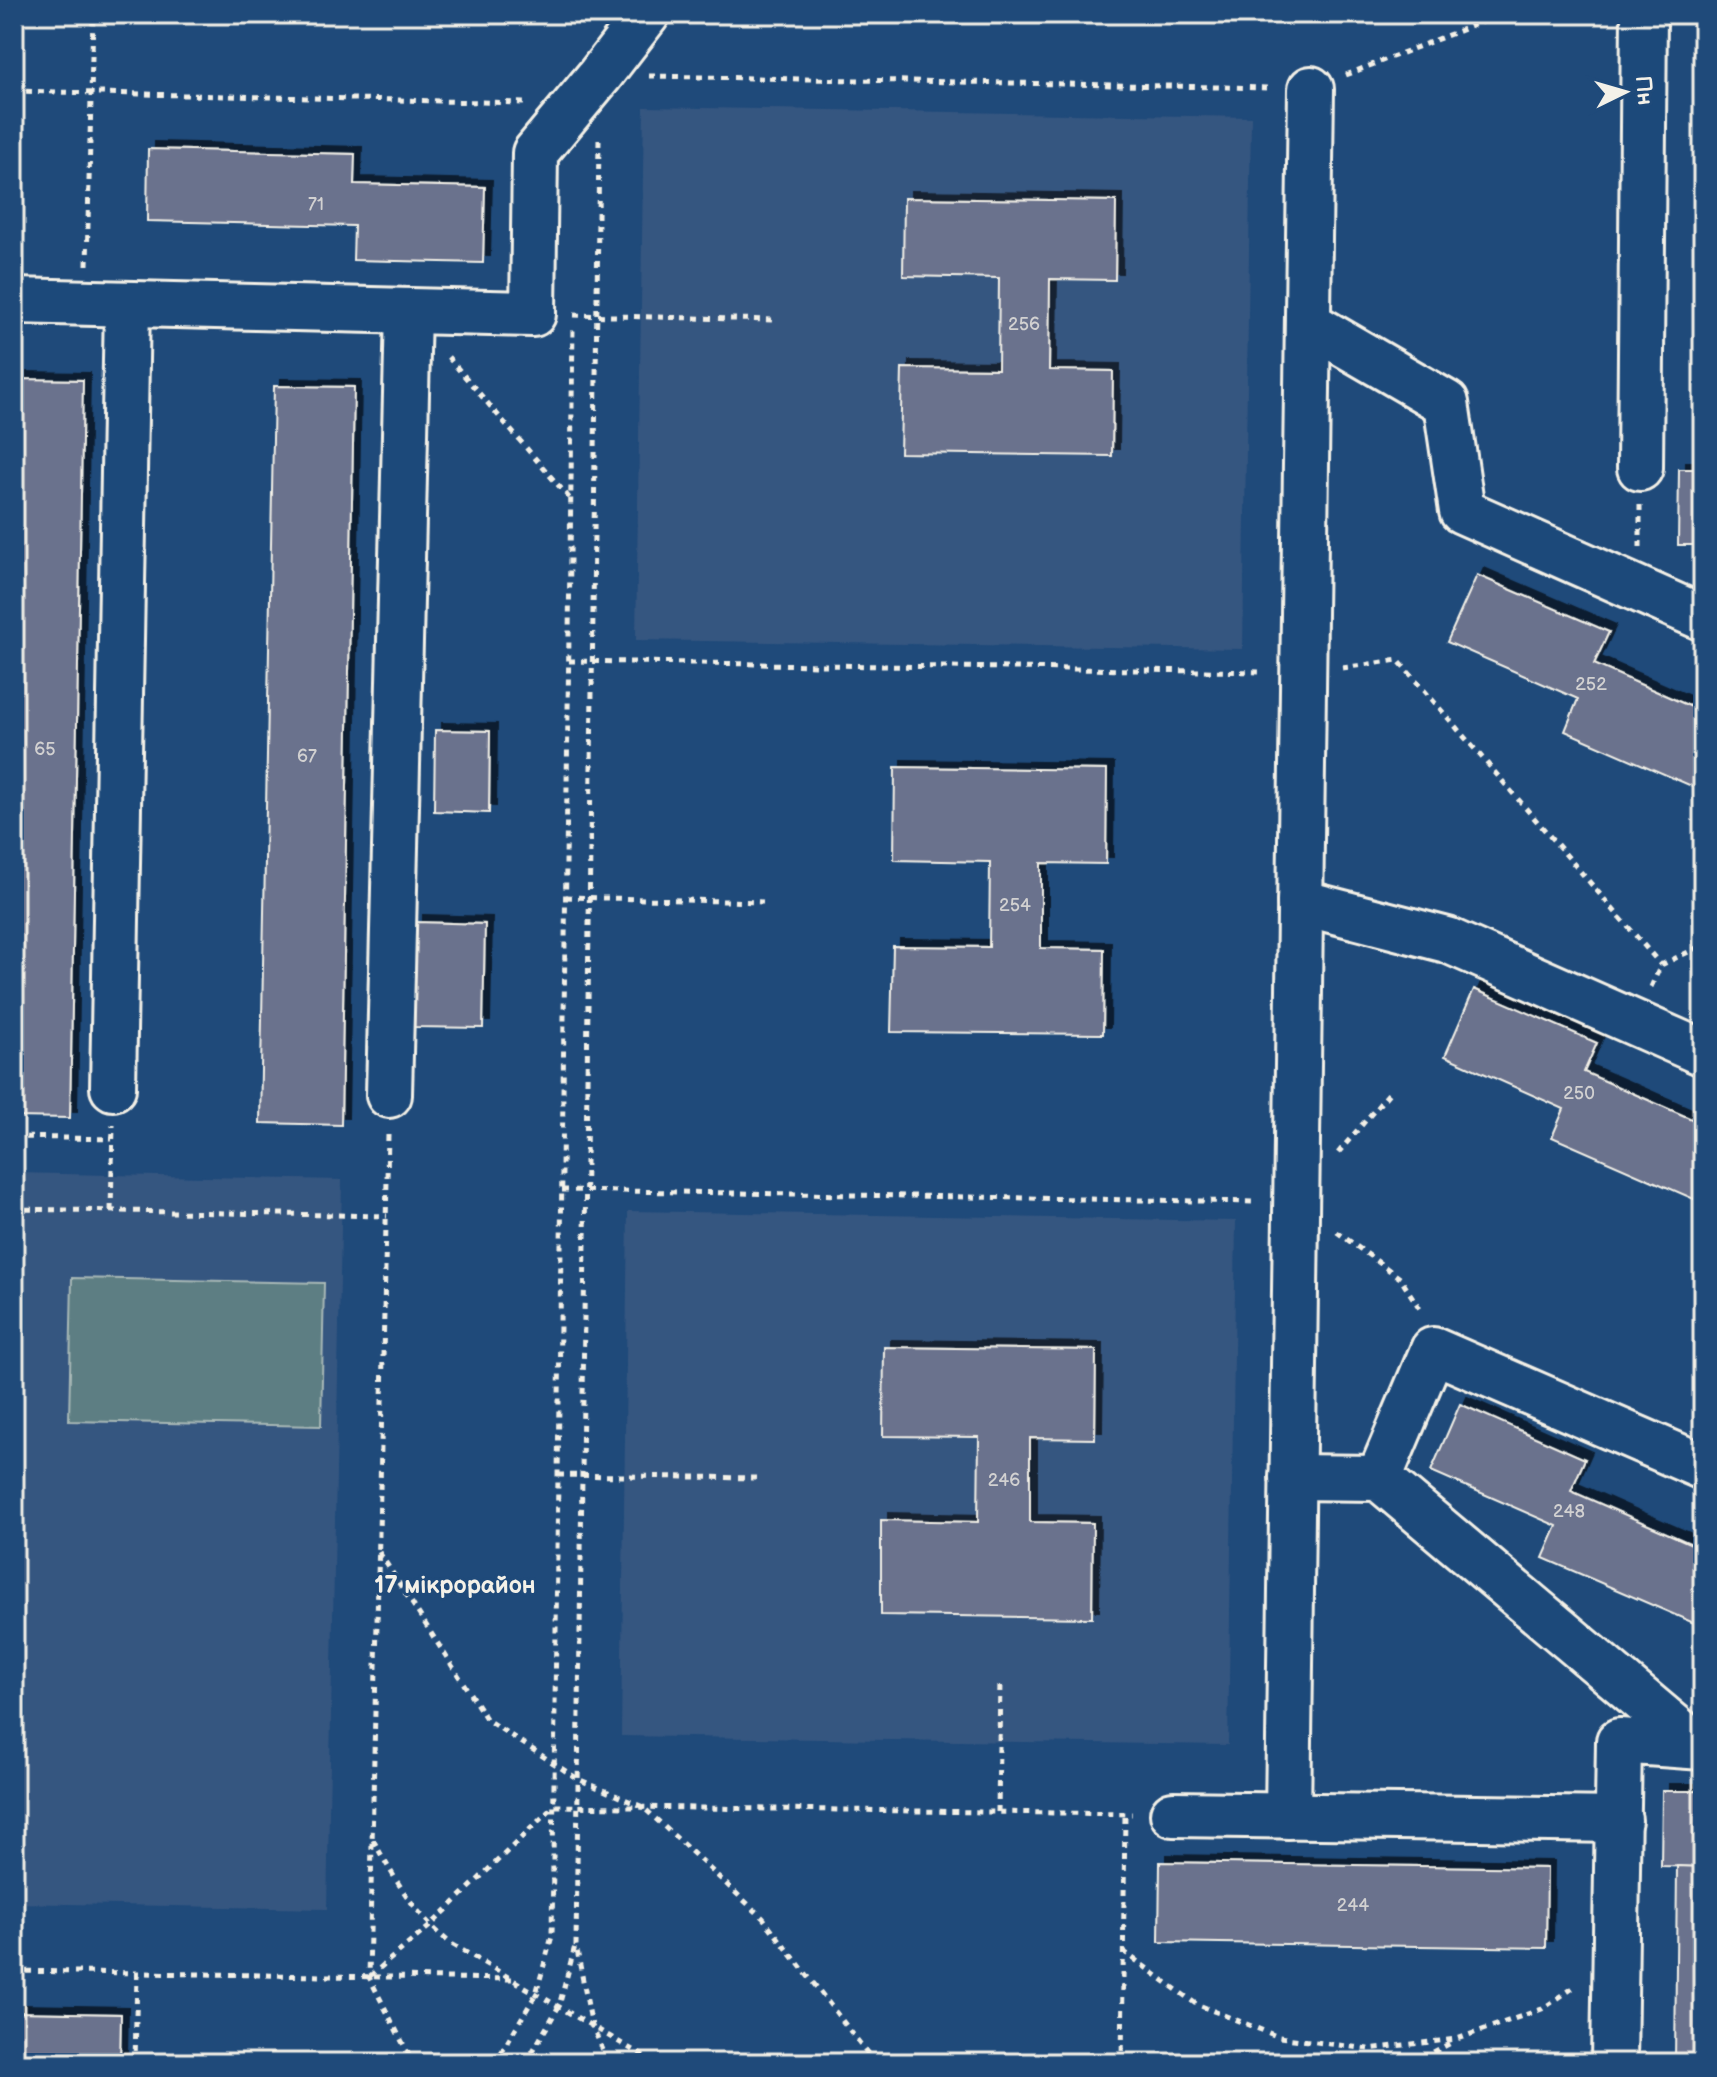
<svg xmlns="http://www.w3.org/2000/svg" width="1717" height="2077" font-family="'Balsamiq Sans',sans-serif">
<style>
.built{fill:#365680}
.green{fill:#5d7e83;stroke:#a8b8b6;stroke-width:2}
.building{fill:#6b728d;stroke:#f4f1e8;stroke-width:2;filter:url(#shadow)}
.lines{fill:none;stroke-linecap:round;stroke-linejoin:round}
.minor-casing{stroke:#f4f1e8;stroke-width:50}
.path{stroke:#f4f1e8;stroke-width:5;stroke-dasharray:6 6;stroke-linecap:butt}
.minor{stroke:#1f4a7a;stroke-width:44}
.labels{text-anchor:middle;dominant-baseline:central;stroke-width:6;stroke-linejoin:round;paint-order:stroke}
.number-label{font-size:18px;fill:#d2d1d1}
.neighbourhood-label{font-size:24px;font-weight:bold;fill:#f4f1e8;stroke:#1f4a7a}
</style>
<defs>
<filter id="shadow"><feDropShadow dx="7" dy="-7" stdDeviation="0" flood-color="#0009"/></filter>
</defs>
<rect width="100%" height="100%" fill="#1f4a7a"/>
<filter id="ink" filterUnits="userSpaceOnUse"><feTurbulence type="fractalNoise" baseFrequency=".0125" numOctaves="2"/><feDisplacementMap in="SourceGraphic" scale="16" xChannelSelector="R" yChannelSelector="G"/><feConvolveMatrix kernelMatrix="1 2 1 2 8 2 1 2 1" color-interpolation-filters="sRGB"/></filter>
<g filter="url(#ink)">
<g class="built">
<path d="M644,107L1251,117L1243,649L636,640Z"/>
<path d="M14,1173L342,1180L327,1909L14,1903Z"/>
<path d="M628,1211L1236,1221L1228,1745L621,1736Z"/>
</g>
<path class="green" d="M72,1278L324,1283L321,1426L69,1421Z"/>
<g class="building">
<path d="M1703,49V469H1698Z"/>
<path d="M148,149L355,154L354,184L485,187L483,263L353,260L354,226L147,221Z"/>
<path d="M904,198L1116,201L1115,280L1050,279L1049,370L1113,371L1112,456L900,453L902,368L998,369L999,278L903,276Z"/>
<path d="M14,379L83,380L70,1118L14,1117Z"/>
<path d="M274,386L354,387L341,1125L260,1123Z"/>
<path d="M1679,469H1703V545H1678Z"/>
<path d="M1477,575L1609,632L1594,664L1703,712V791L1565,731L1578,699L1447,642Z"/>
<path d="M435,730L490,731L489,813L434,811Z"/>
<path d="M895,767L1107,770L1106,864L1041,863V948L1104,949L1103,1034L891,1032L893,946L989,947L990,862L894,860Z"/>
<path d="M416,922L485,924L483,1028L414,1027Z"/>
<path d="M1474,989L1597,1043L1584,1072L1703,1124V1203L1552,1137L1564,1109L1445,1056Z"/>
<path d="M884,1347L1096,1350L1095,1439L1030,1438V1522L1093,1523L1092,1618L881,1615V1520L978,1522L979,1437L883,1436Z"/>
<path d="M1460,1404L1585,1459L1571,1491L1703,1549V1627L1543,1558L1557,1526L1431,1471Z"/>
<path d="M1662,1791H1703V1867L1661,1866Z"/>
<path d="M1160,1862L1547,1868L1546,1948L1159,1942Z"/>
<path d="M1677,1866L1703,1867V2063H1675Z"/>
<path d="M14,2012L121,2014L120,2063H14Z"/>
</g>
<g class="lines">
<g class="minor-casing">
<g id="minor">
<path d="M14,301L533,314L535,153L600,75L647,14"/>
<path d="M1308,323L1446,403L1462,511L1703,618"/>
<path d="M1640,468L1644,14"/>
<path d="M1300,902L1447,940L1703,1053"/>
<path d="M113,1088L127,304"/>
<path d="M389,1095L408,311"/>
<path d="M1292,1477L1379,1478L1697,1746"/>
<path d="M1379,1478L1433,1350L1703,1467"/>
<path d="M1173,1814L1619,1820"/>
<path d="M1288,1816L1311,89"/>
<path d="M1614,2063L1619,1741L1703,1747"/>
</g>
</g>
<g class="path">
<path d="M1346,75L1502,14"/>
<path d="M649,76L1271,88"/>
<path d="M14,91L525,103"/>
<path d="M599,140L576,1945L592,2026L609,2063"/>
<path d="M87,265L93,14"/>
<path d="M574,315L773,320"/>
<path d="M448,357L571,500"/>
<path d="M1640,547V505"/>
<path d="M569,661L1264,672"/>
<path d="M1342,668L1398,660L1661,965"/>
<path d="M566,897L763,902"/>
<path d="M1651,987L1661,965L1703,945"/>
<path d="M388,1135L369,1977L413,2063"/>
<path d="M14,1137L112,1139"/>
<path d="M1338,1153L1389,1093"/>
<path d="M562,1190L1257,1202"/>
<path d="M14,1209L387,1216"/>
<path d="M111,1211L113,1125"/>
<path d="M1337,1232L1400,1278L1422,1312"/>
<path d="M558,1475L756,1478"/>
<path d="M379,1552L487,1720L578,1779L643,1807L763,1918L875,2063"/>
<path d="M998,1812L1000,1680"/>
<path d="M373,1840C396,1881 413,1912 450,1943L655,2063"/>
<path d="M1123,1951L1196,2004L1279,2037L1368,2049L1457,2039L1542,2009L1573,1988"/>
<path d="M14,1971L512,1979"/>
<path d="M370,1976L430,1926L554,1806L1132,1814"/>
<path d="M135,2063L137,1973"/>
<path d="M495,2063L536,1994L552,1936L573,327"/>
<path d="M526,2063L559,2006L575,1946"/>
<path d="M1122,2063L1125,1814"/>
<path d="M1412,2063L1453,2042"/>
</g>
<use href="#minor" class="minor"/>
</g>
</g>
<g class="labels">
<g class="number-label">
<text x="316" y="204">71</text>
<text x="1024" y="324">256</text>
<text x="1591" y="684">252</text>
<text x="45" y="749">65</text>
<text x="307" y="756">67</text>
<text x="1015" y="905">254</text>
<text x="1579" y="1093">250</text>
<text x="1004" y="1480">246</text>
<text x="1569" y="1511">248</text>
<text x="1353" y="1905">244</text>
</g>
<g class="neighbourhood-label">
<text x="455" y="1585">17 мікрорайон</text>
</g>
</g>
<rect width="1717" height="2077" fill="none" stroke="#1f4a7a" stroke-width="48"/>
<rect x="24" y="24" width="1669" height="2029" fill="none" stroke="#f4f1e8" stroke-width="3" filter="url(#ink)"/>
<g transform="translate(1625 92) rotate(85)" stroke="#1f4a7a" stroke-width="6" paint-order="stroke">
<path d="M0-6L14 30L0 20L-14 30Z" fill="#f4f1e8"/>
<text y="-12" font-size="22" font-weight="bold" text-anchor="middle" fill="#f4f1e8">Пн</text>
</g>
</svg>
